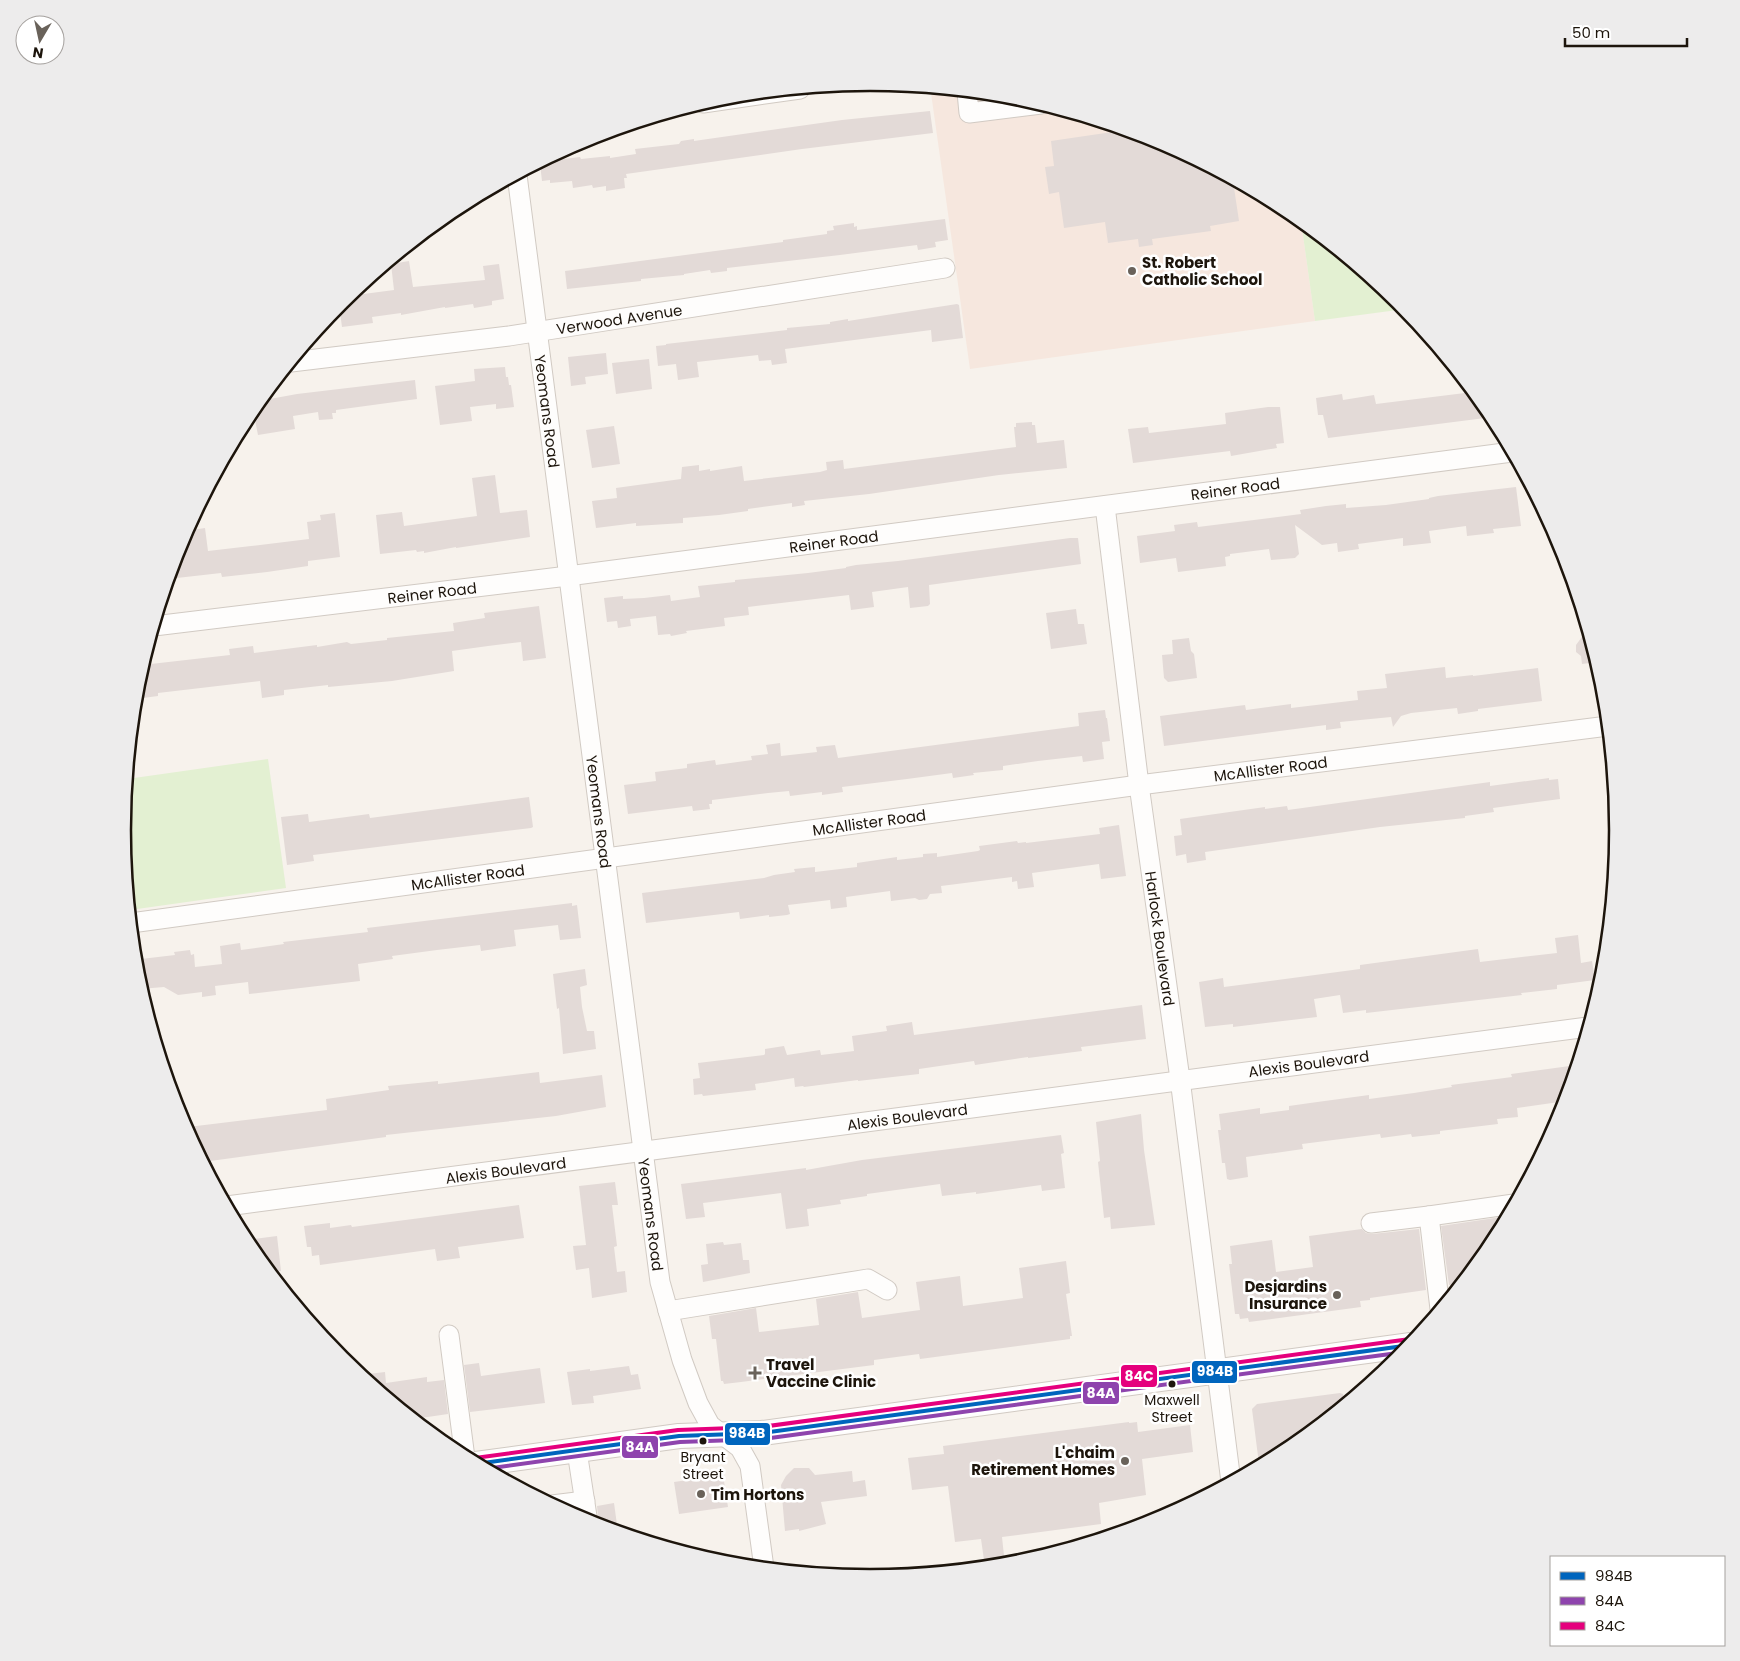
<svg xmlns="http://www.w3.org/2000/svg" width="1740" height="1661" font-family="Poppins,sans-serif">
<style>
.education{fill:#f6e7de}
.green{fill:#e3f0d2}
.building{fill:#e3dad7}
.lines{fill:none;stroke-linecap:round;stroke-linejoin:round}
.minor-casing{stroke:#d1cac3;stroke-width:21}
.major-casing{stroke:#d1cac3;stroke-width:26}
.minor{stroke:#fefdfc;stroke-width:19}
.major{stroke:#fefdfc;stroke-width:24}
.bus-1-casing{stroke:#fff;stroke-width:8}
.bus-2-casing{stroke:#fff;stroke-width:8}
.bus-3-casing{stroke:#fff;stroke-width:8}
.bus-1{stroke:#0065bd;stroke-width:4}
.bus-2{stroke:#8e44ad;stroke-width:4}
.bus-3{stroke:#e5007d;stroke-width:4}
.poi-dot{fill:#69625a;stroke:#fff;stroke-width:2}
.bus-dot{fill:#1d150c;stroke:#fff;stroke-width:2}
.labels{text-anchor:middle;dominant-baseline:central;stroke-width:5;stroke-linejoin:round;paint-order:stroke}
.bus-label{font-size:14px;fill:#1d150c;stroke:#fff}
.poi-label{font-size:15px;font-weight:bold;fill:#1d150c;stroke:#fff;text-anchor:start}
.street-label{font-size:15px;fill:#1d150c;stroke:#fff}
.rim{fill:none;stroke:#1d150c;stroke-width:2.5}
.line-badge{stroke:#fff;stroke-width:2}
.badge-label{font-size:14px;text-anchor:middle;font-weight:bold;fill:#fff}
</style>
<rect width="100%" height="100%" fill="#f7f2ec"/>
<path class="education" d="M949,90L1016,97L1157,140L1286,209L1301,221L1315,321L970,369L931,93Z"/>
<g class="green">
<path d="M1301,221L1399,302L1405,309L1315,321Z"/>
<path d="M268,759L286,888L130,910L122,830L127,779Z"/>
</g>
<g class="building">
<path d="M930,111L933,133L802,149L626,174L627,178H624L625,188L606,191V186L593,188L592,185L573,188L572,181L550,183V180L542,181L540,164L548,163L547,161L580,157L581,159L610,156V158L636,154L635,149L679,144L681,141L694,139V141L842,120Z"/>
<path d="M1126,130L1157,140L1233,181L1239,221L1210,226L1211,231L1152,239L1153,245L1139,247L1138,239L1108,243L1105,222L1064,228L1059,192L1049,194L1045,167L1054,166L1051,141Z"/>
<path d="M945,219L948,240L935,242L936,247L918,250L917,245L840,255L727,268V271L711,273L710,270L684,274V275L641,279V281L567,289L565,271L783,242V240L827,234V231L834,230L833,226L854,223V227L857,226V230Z"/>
<path d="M409,261L413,287L485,280L483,266L499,264L504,299L492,301V305L474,308L473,304L445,308V307L401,315V313L372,317L373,323L342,327L339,305L341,301L355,290L356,295L394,290L391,264Z"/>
<path d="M957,304L959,305L963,338L932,342L931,330L785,349L787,363L772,365L771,360L759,361L758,355L697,362L699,377L678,380L676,364L658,366L656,346L666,345V344L787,330V328L830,324V322L848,319V321Z"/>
<path d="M606,353L608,374L585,377L586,384L571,386L568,357Z"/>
<path d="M649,359L652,389L616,394L612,363Z"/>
<path d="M505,367L506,377H508L509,385H511L514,407L496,409V404L470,407L472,421L440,425L435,386L475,381L474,369Z"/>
<path d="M415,380L417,399L336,410V413H332L333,419L319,420L318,412L293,416L295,429L258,435L255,420L245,421L259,401L297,394Z"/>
<path d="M1473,392L1493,417L1328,438L1323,415H1318L1316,398L1342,394L1343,400L1374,395L1376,404Z"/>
<path d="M1268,407H1280L1284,443L1276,444L1277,448L1231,456L1230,451L1133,463L1128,429L1148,427L1149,433L1226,424L1225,413Z"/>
<path d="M1032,422V425H1035L1037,443L1064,440L1067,468L999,475L869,494L804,501L805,505L792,507V503L748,509V511L719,515L683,518V523L636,526V523L596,528L592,501L617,498L616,488L681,479L682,467L699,465V471L710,469V471L742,466L744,481L820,472L827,470L826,462L843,460L844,469L1016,447L1014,427H1016V423Z"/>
<path d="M614,426L620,464L592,468L586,430Z"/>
<path d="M495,475L500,513L527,510L530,537L456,548V547L424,553V551L417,552L416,550L380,554L376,515L402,512L404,526L477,516L472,478Z"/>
<path d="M1516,487L1521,526L1493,529L1494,533L1467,536L1466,526L1429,531L1431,543L1403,546V538L1358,544L1359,549L1338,552L1337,543L1322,545L1295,525L1299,554L1295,558L1271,560L1269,549L1230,554V556L1225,557L1226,566L1178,572L1176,558L1140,563L1137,536L1175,531L1174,525L1197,522L1198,527L1301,514L1300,510L1326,506L1346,504V508L1386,505L1429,499V498L1438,496Z"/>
<path d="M335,513L340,557L308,561V566L267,572L222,577L221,573L168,579L179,544L186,531L205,528L208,551L251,546L309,539L307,522L321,520L320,515Z"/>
<path d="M1070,538H1078L1081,564L929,585L930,604L928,606L910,608L908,587L872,592L874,607L851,610L849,595L748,607L749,615L724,618L725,626L686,631L687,633L671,636L670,634L658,635L656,616L630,619L631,626L618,628L617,621L607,622L604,598L623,596V599L644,598L670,595L671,601L700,597L698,586L735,582V580L808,573L846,568V567L856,565L898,561Z"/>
<path d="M539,606L546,658L523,661L521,642L488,646L452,651L454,671L392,681L328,687V685L284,690V695L262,698L260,681L158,693V696L143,698L142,689L136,690L142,665L230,655L229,649L253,646L254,653L317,645V647L347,642L351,644L387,640V638L454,631L453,623L485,618L484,613Z"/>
<path d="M1076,609L1078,624H1084L1087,644L1051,649L1046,613Z"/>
<path d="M1587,630L1597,662L1582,664L1581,656L1576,652V645Z"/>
<path d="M1189,638L1191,651L1194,654L1197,678L1168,682L1164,678L1162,655L1173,654L1172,640Z"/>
<path d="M1445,667L1446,678L1473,675V676L1538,668L1542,701L1478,709V711L1458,714L1457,708L1411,713L1401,716L1393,727L1391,717L1340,722L1341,728L1326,730V725L1164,746L1160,716L1245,705L1246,710L1291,704V708L1358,700L1357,691L1387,688L1385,674Z"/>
<path d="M1105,710L1106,718H1107L1110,741L1102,742L1104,759L1083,762L1082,756L1038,761L1003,766V770L973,773L974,775L953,778L952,773L907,779L842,787L843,792L822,795V792L790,796L789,791L768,793L712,800V804H709L710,809L693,811L692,806L628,814L624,785L656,781L655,772L687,768V764L715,760L716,765L752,760L751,756L768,754L766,745L780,743L781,756L817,752L816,747L835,745L838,758L1079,726L1078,713Z"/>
<path d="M1549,778V780L1558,779L1560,799L1493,808L1494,812L1465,816V818L1380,827L1205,852L1206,860L1187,863L1186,854L1176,856L1174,836L1182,835L1180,819L1265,807V809L1287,806L1288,810L1490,782V786Z"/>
<path d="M529,797L533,827L531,828L313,855L314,861L287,865L281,817L308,814L309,822L369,814L370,818Z"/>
<path d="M1119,825L1126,876L1101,879L1099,864L1032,873L1034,887L1018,889L1017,881L1012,882V877L941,886L942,893L930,894L927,899L919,900L915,898L891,901L890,891L846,897L847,907L831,909L830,900L788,905L790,914L787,915L769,917V915L740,919L739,912L646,923L642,893L764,878L774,875L795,872L794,869L815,867V872L857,867V863L897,857V860L923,857V854L937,853V857L978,851L980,850L979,846L1017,841L1018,843L1026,842V843L1100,834L1099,828Z"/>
<path d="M572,903V906L577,905L581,938L560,940L558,925L514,930L516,946L481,951L480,945L437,950L392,956L393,959L358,964L360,981L249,994L248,982L215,986L216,995L202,997V992L178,995L164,987L140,989L136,976V973L143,972L141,959L175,955L174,952L190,950L191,955L194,954L195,967L222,964L220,946L240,943L241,950L284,944L283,942L368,932L367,928Z"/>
<path d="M1578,935L1581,963L1592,961L1595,980L1557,985V989L1521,993L1522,995L1366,1013V1010L1343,1013L1340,995L1314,999L1317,1017L1233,1027V1024L1205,1027L1199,982L1223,978L1224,987L1360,969V965L1478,949L1480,962L1557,953L1555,938Z"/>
<path d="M585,969L587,985L580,987L582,1007L587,1031H594L596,1049L563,1054L559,1008L557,1009L553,974Z"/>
<path d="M1142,1005L1146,1039L1081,1047L1082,1051L1028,1058V1057L975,1065L974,1061L919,1069V1074L858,1081V1080L804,1087L803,1086L795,1087L794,1078L755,1084L756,1090L703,1096L702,1094L694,1095L693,1079L700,1078L698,1063L764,1055L765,1054V1049L784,1046L787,1055L820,1050L821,1055L854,1051L852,1036L887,1031L886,1026L912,1022L914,1035Z"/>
<path d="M1577,1065L1566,1101L1517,1108L1518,1117L1497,1119L1498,1124L1440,1131V1134L1412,1137L1411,1134L1381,1138L1380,1134L1302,1144L1303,1149L1246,1157L1248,1177L1230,1180L1227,1179L1225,1163H1222L1218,1130H1221L1219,1114L1260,1108V1114L1289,1110V1106L1310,1103L1369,1095V1099L1414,1093L1452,1087L1451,1085L1512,1077L1511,1074Z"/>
<path d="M539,1072L540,1083L602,1075L606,1107L556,1116L386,1135V1137L203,1162L189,1135L188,1127L327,1110L326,1099L389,1090L388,1086L438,1081V1084Z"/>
<path d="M1141,1114L1144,1150L1155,1225L1111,1229L1110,1217L1104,1218L1098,1162L1100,1161L1096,1122Z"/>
<path d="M1061,1135L1064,1153L1061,1154L1065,1188L1042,1191L1041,1185L976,1194V1192L942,1196L940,1184L867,1194V1196L840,1200L841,1204L807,1209L809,1226L786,1229L781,1193L703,1203L705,1217L686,1219L681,1184L806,1168V1170L862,1160Z"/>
<path d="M615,1182L618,1205H612L617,1246L614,1247L617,1272L625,1271L627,1292L592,1298L589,1268L576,1270L573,1246L586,1245L579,1186Z"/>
<path d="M519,1205L524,1238L458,1247L460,1258L437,1261L435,1249L320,1265L319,1255L312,1256L311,1247H307L304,1226L330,1223V1228L351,1225L352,1227Z"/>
<path d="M1508,1216L1492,1246L1461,1284L1449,1285L1441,1226Z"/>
<path d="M1362,1229L1366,1233L1372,1234L1419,1229L1426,1290L1370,1298V1300L1360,1301L1361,1307L1249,1322L1248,1318L1240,1319L1239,1314H1235L1229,1264H1232L1230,1246L1272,1240L1276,1272L1313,1267L1309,1236Z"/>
<path d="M277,1236L281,1271L270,1273L245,1240Z"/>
<path d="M723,1242L724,1245L741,1243L743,1260H749L750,1273L703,1282L701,1265L708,1264L706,1244Z"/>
<path d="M1066,1261L1070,1293L1066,1294L1072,1336H1070V1339L920,1359L919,1354L874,1360V1365L741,1382L724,1384L723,1381H721L716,1339H712L709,1316L756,1308L759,1332L819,1325L816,1299L858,1292L862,1318L920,1310L916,1282L960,1276L963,1306L1023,1298L1019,1268Z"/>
<path d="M479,1363L481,1376L540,1368L545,1403L470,1412L464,1365Z"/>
<path d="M629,1366L631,1375L638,1374L641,1389L593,1396L594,1403L572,1405L567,1372L590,1369V1371Z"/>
<path d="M385,1372L386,1383L427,1377V1382L444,1380L448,1414L414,1419L360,1375Z"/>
<path d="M1340,1393L1343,1394L1344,1404L1285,1453L1267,1463L1259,1464L1252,1409L1257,1404Z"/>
<path d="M1129,1422V1423L1137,1422L1138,1432L1190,1425L1193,1452L1142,1459L1146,1495L1099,1503L1101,1524L1002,1537L1005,1565L985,1567L981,1539L955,1542L948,1486L912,1490L908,1458L944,1454L943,1446Z"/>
<path d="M794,1468H809L815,1475L852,1471L853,1482L865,1480L867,1496L821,1502L826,1524L799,1531V1529L785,1531L781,1485L786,1476Z"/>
<path d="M723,1475L728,1507L679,1514L674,1482Z"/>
<path d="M614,1503L618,1532L599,1526L597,1506Z"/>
</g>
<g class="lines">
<g class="minor-casing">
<g id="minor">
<path d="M967,92L969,113L1041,104"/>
<path d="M703,103L800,89"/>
<path id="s1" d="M517,175L660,1282L682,1360L698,1403L710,1425L740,1448L750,1466L764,1568"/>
<path id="s2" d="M291,362L509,336L945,268"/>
<path id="s3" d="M1105,506L1139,785L1180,1079L1231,1482"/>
<path id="s4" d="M154,626L568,576L1512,452"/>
<path id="s5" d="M131,923L1139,785L1608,726"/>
<path id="s6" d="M227,1206C681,1148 1134,1085 1588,1027"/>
<path d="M1371,1223L1429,1216"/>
<path d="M1440,1309L1429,1216L1514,1204"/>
<path d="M668,1311L868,1279L887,1290"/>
<path d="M449,1335L465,1458"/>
<path d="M577,1451L588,1523"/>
<path d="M552,1505L585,1501"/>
</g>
</g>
<g class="major-casing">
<path id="major" d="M476,1464L679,1436L762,1433L1411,1345"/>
</g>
<use href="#minor" class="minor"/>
<use href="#major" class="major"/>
<g class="bus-1-casing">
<path id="bus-1" d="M476,1464L679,1436L762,1433L1411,1345"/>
</g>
<g class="bus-2-casing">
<path id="bus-2" d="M485,1469L680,1442L763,1439L1405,1352"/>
</g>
<g class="bus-3-casing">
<path id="bus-3" d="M475,1458L678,1430L761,1427L1410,1339"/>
</g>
<use href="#bus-1" class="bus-1"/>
<use href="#bus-2" class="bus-2"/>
<use href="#bus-3" class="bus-3"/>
</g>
<g class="poi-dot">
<circle cx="1132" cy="271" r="5"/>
<circle cx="1337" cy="1295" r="5"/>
<path d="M752.5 1365.5h5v5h5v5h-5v5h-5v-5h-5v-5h5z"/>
<circle cx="1125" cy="1461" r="5"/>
<circle cx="701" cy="1494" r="5"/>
</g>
<g class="bus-dot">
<circle cx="1172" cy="1384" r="4.5"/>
<circle cx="703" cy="1441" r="4.5"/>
</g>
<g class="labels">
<g class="bus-label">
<text x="1172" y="1400">Maxwell<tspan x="1172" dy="17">Street</tspan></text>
<text x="703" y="1457">Bryant<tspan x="703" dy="17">Street</tspan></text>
</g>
<g class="poi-label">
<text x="1142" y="262">St. Robert<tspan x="1142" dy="17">Catholic School</tspan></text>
<text x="1327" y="1286" text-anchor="end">Desjardins<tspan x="1327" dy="17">Insurance</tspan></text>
<text x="766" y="1364">Travel<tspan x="766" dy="17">Vaccine Clinic</tspan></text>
<text x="1115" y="1452" text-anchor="end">L'chaim<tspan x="1115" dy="17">Retirement Homes</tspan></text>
<text x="711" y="1494">Tim Hortons</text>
</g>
<g class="street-label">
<text stroke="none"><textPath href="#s2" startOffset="331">Verwood Avenue</textPath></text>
<text stroke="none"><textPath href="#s1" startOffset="238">Yeomans Road</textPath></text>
<text stroke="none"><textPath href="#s4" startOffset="1090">Reiner Road</textPath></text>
<text stroke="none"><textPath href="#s4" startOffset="685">Reiner Road</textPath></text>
<text stroke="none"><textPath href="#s4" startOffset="280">Reiner Road</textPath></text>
<text stroke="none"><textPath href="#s5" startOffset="1150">McAllister Road</textPath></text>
<text stroke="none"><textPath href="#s1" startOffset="642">Yeomans Road</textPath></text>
<text stroke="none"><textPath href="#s5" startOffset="745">McAllister Road</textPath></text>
<text stroke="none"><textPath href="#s5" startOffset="340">McAllister Road</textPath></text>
<text stroke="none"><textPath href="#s3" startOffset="436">Harlock Boulevard</textPath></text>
<text stroke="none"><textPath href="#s6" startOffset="1091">Alexis Boulevard</textPath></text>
<text stroke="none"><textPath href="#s6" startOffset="686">Alexis Boulevard</textPath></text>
<text stroke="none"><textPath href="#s6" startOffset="281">Alexis Boulevard</textPath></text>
<text stroke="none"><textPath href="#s1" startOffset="1048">Yeomans Road</textPath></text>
</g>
</g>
<path d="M0 0H1740V1661H0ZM131 830a739 739 0 1 1 1478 0a739 739 0 1 1-1478 0Z" fill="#edecec" fill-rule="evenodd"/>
<path class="rim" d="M131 830a739 739 0 1 1 1478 0a739 739 0 1 1-1478 0Z"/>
<g class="line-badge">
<rect x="1191" y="1360" width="47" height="24" rx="5" fill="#0065bd"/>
<rect x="1120" y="1364" width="38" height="24" rx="5" fill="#e5007d"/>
<rect x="1082" y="1381" width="38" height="24" rx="5" fill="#8e44ad"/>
<rect x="724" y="1422" width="47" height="24" rx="5" fill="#0065bd"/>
<rect x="621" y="1435" width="38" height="24" rx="5" fill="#8e44ad"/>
</g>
<g class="badge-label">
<text x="1215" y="1376">984B</text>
<text x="1139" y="1381">84C</text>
<text x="1101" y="1398">84A</text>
<text x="747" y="1438">984B</text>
<text x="640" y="1452">84A</text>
</g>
<rect x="1550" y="1556" width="175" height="90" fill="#ffffff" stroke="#a5a19e"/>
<rect x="1560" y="1572" width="25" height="8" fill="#0065bd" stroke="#a5a19e"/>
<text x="1595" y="1581" font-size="15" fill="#1d150c">984B</text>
<rect x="1560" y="1597" width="25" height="8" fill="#8e44ad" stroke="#a5a19e"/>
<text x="1595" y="1606" font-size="15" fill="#1d150c">84A</text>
<rect x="1560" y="1622" width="25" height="8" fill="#e5007d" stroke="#a5a19e"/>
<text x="1595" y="1631" font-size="15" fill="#1d150c">84C</text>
<g transform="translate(40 40) rotate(189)"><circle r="24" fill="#ffffff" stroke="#a5a19e"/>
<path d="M0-4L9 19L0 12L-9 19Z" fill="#69625a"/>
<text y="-8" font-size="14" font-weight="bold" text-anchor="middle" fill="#1d150c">N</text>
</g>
<path d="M1565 38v8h122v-8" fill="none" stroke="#1d150c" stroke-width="2.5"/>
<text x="1572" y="38" font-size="15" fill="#1d150c" stroke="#ffffff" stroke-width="4" paint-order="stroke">50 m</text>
</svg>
